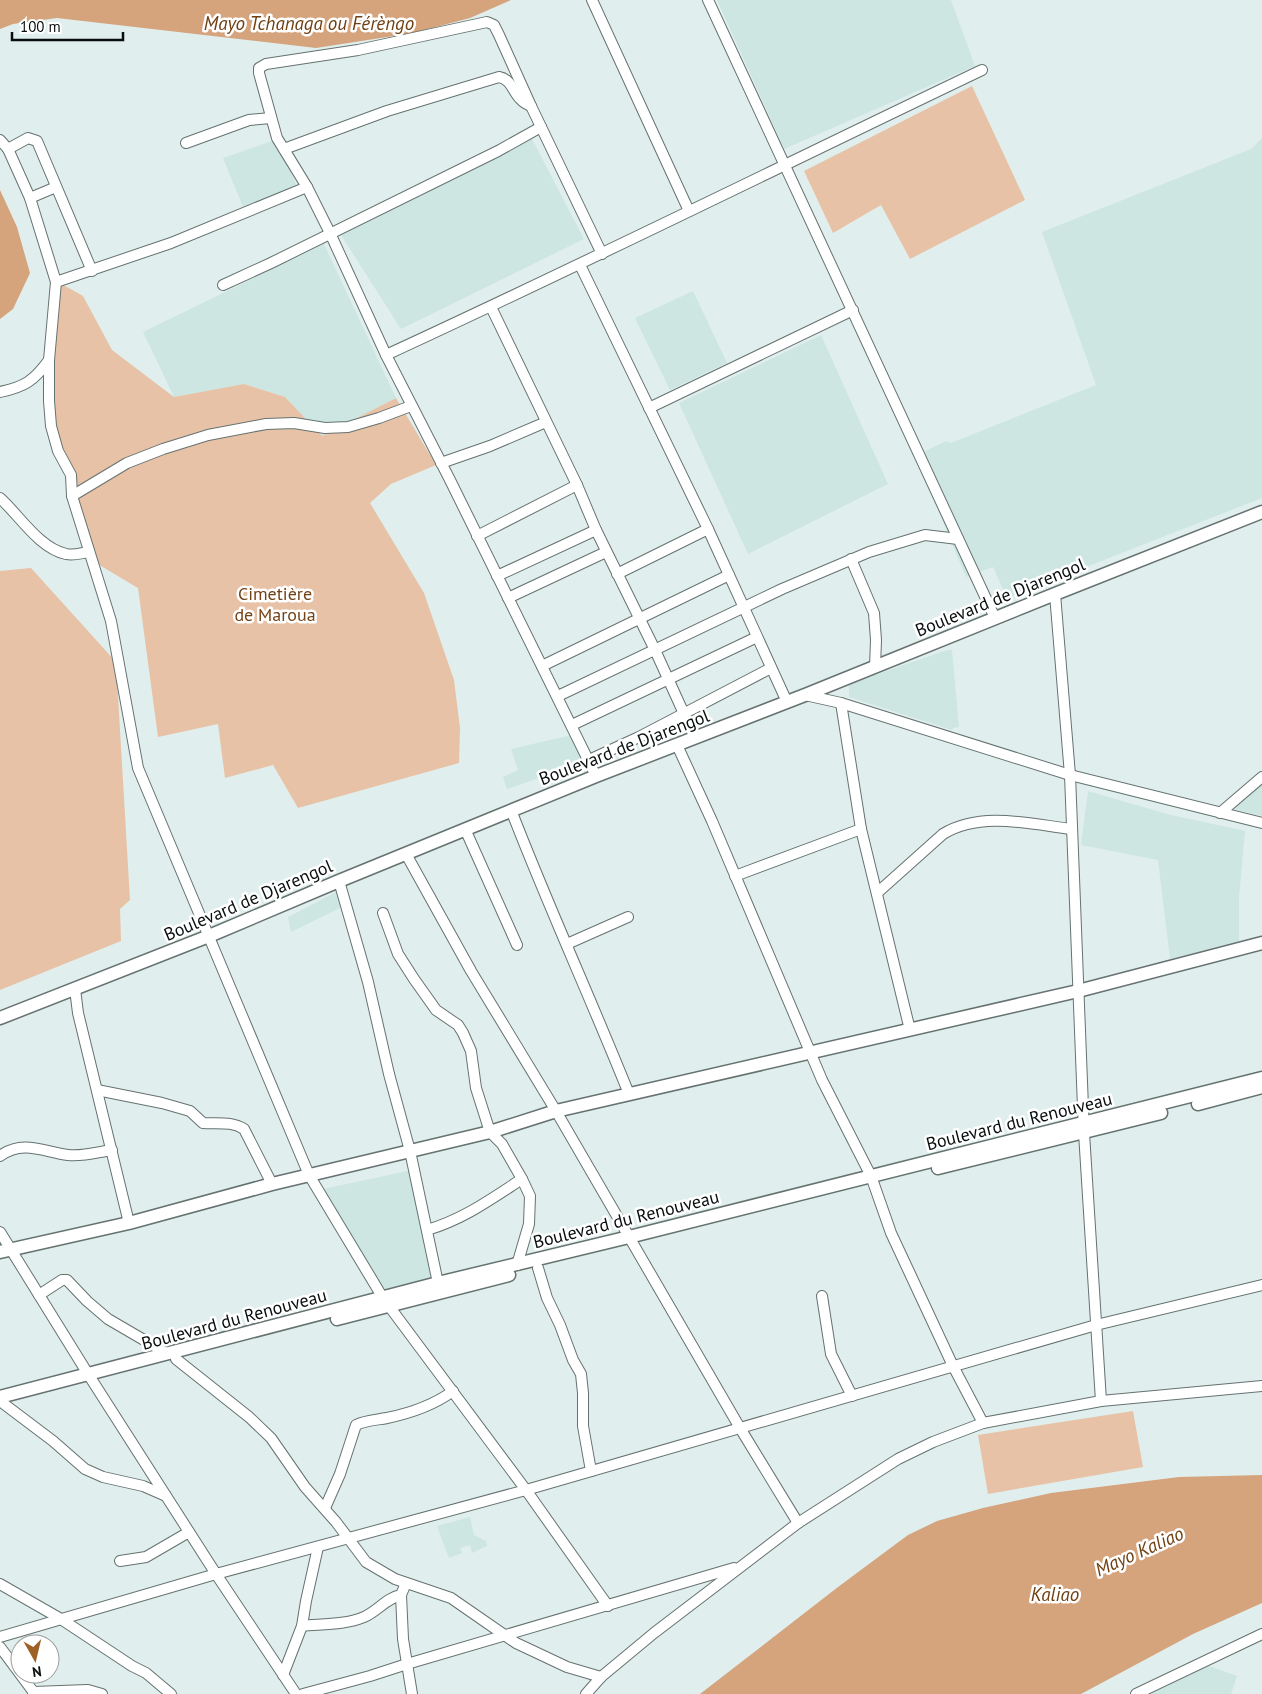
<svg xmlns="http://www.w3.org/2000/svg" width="1262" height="1694" font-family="'PT Sans',sans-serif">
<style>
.built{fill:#cde6e2}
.green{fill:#e7c2a6}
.water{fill:#d5a37c}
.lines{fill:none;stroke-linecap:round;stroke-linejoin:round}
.minor-casing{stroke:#657270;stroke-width:12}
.major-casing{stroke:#657270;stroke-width:15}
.minor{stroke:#fff;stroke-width:10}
.major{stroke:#fff;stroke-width:12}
.labels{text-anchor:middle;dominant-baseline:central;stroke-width:5;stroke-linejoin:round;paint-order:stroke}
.park-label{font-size:18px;fill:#734317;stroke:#fff}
.street-label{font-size:18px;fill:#080d0d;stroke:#fff}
.water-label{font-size:19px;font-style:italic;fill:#6e3f11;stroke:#fff}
</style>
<rect width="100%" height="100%" fill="#e0efed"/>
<g class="built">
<path d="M717,0H951L975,66L784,149Z"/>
<path d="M1262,138V498L1007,598L993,567L966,577L915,456L946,441L951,443L1096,385L1042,232L1251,149Z"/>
<path d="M532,139L584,239L401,329L339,232Z"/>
<path d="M275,140L298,188L243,207L223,158Z"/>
<path d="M324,244L396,398L322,437L285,397L244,384L174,397L143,332Z"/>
<path d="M693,291L727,363L670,390L635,318Z"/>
<path d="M821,335L888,484L748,554L679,403Z"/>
<path d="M947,650H952L959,727L953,728L952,730L849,697V684Z"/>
<path d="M572,735L585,762L507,789L503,777L518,770L511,749Z"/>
<path d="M1262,780V816L1229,808Z"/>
<path d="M1088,791L1167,814L1245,831L1239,898V941L1170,959L1158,860L1081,845Z"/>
<path d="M338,891L344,906L291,932L288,917Z"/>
<path d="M412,1170L436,1281L383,1292L323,1189Z"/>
<path d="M470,1517L474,1535L486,1541L487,1546L472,1553L470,1545L460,1548L462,1553L449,1558L437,1526Z"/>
<path d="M1207,1665L1237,1676L1231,1694H1149L1153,1688Z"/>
</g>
<g class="green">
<path d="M972,86L1025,200L910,259L881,205L833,233L804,171Z"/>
<path d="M58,282L83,296L112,350L174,397L244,384L285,397L322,436L396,398L436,465L391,484L370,503L424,593L454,680L460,728L459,763L298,808L273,765L225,778L218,724L158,737L138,588L96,563L74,496L55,450L52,367Z"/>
<path d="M31,568L116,662L130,900L120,909L121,941L0,990V571Z"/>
<path d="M1133,1411L1143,1467L988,1494L978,1435Z"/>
</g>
<g class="water">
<path d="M0,0H511L470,18L413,33L316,48L57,18L13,24L0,29Z"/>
<path d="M0,190L17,227L30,273L13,309L0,319Z"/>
<path d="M1262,1475V1603L1193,1634L1081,1694H700L838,1587L908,1535L937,1521L983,1508L1051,1493L1179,1477Z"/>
</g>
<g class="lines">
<g class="minor-casing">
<g id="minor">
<path d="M592,0L689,211"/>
<path d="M708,0L995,618"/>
<path d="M531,106L499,35L494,25L487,22L358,50L266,64L259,68V73L277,138L307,187L330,233L386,355L450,480L596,776"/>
<path d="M0,140L8,149L30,198L56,282L49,360V401L51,426L58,451L71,475L72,496L111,621L138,768L309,1175L383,1298L526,1490L608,1606"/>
<path d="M186,143L249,120L271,118"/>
<path d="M8,149L28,138L37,141L92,271"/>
<path d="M284,149L387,111L499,77C515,80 512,99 531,106L602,254"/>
<path d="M30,198L56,187"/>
<path d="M580,265L708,529L787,702"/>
<path d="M56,282L171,243L307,187"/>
<path d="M223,285L271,263L498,151L541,127"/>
<path d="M491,307L577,485L596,530L655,650L695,738"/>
<path d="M386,355C586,263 783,165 982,70"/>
<path d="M0,392C24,387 34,381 49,360"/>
<path d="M649,408L853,310"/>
<path d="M441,463L490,446L546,422"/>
<path d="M72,496L127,463L163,449L208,435L266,424L294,423L325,428L348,427L379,418L411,406"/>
<path d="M0,498C19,515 39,548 66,554C74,556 81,553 89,552"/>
<path d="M477,536L577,485"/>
<path d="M851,559L874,613L876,640L875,667"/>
<path d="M617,574L708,529"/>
<path d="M497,576L596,530"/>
<path d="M1055,594L1070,775L1084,1133L1101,1401"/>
<path d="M508,598L606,552"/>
<path d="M542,666L729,575"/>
<path d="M805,695L841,703L1070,775L1262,823"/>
<path d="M558,696L782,589L869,552L925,535L958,539"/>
<path d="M841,703L861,829L910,1030"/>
<path d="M572,725L757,637"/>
<path d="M677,745L712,821L822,1080L871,1176L891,1233L953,1366L983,1423"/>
<path d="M589,760L639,737L771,668"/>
<path d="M511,810C548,906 591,999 629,1094"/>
<path d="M1220,813L1262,777"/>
<path d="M465,829L517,945"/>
<path d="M406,854L471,971L556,1111L740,1428L798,1523"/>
<path d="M735,876L861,829"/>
<path d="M339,881L368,982L389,1074L410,1151L438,1283"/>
<path d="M877,893L943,834C981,811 1030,824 1071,829"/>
<path d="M383,913L398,954L414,979L436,1010L458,1025L463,1033L471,1051L476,1088L490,1132L502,1144L522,1179L530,1196L529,1224L517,1265"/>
<path d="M567,944L628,917"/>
<path d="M75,989L78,1013L129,1223"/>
<path d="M97,1090L162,1103L190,1111L203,1123C217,1124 232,1121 244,1129L272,1184"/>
<path d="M0,1156C23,1139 44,1152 68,1155C82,1157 98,1152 112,1150"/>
<path d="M427,1230C464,1219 491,1199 522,1179"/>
<path d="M0,1232L88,1374L216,1574L296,1694"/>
<path d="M538,1268L547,1298L560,1325L573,1360L581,1374L583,1393V1426L591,1471"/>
<path d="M39,1295L62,1280H67L87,1301L108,1319L168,1354"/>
<path d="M822,1296L831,1354L852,1396"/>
<path d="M176,1359L249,1417L271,1438L305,1487L336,1522L366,1562L395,1579L451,1598L516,1643L567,1667L601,1677"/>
<path d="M4,1404L53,1441L85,1469L103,1477L143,1486L166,1496"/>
<path d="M325,1508L340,1474L356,1425C366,1420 377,1420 387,1418C411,1413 434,1405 453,1391"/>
<path d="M120,1561L146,1557L189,1532"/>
<path d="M0,1584L61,1619L132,1666L146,1673L171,1694"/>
<path d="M401,1595L403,1639L412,1694"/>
<path d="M302,1626C322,1624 345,1625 364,1617C378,1611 386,1598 401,1595L406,1583"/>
<path d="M0,1637L216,1574L526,1490L1096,1325L1262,1285"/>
<path d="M0,1647L35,1694"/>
<path d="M283,1675L302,1626L306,1601L318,1547"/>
<path d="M33,1692L88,1690L102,1694"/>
<path d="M303,1694L370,1676L407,1664L734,1568"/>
<path d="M586,1694L601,1677L654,1633L798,1523L898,1459L933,1442L983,1423L1101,1401L1262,1386"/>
<path d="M1136,1694L1262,1634"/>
</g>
</g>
<g class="major-casing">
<g id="major">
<path d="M0,1018L209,936L339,881L596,776L805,695L1055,594L1262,512"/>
<path d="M1198,1104L1262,1087"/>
<path d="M938,1168L1161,1113"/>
<path d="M0,1252L129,1223L272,1184L490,1132L556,1111L1078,991L1262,943"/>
<path d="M337,1319L509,1275"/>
<path d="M0,1397L438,1283L629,1237L1262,1078"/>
</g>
</g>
<use href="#minor" class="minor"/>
<use href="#major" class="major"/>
</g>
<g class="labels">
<g class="park-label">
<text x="275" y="593">Cimetière<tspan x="275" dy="21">de Maroua</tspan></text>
</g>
<g class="street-label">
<text transform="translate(1000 597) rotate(-22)">Boulevard de Djarengol</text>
<text transform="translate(624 747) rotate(-21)">Boulevard de Djarengol</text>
<text transform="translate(248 900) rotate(-23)">Boulevard de Djarengol</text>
<text transform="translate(1019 1121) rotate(-14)">Boulevard du Renouveau</text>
<text transform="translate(626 1219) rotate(-14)">Boulevard du Renouveau</text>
<text transform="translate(234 1319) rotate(-15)">Boulevard du Renouveau</text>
</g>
<g class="water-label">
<text x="309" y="23">Mayo Tchanaga ou Férèngo</text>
<text transform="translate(1139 1551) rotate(-24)">Mayo Kaliao</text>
<text x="1055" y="1594">Kaliao</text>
</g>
</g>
<g transform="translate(35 1659) rotate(172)"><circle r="24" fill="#ffffff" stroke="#9c9e9e"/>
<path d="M0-4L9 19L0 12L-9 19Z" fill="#9f6027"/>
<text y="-8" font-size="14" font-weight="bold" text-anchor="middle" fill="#080d0d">N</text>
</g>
<path d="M12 32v8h111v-8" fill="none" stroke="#080d0d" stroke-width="2.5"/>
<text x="20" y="32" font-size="15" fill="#080d0d" stroke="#ffffff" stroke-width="4" paint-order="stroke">100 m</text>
</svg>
